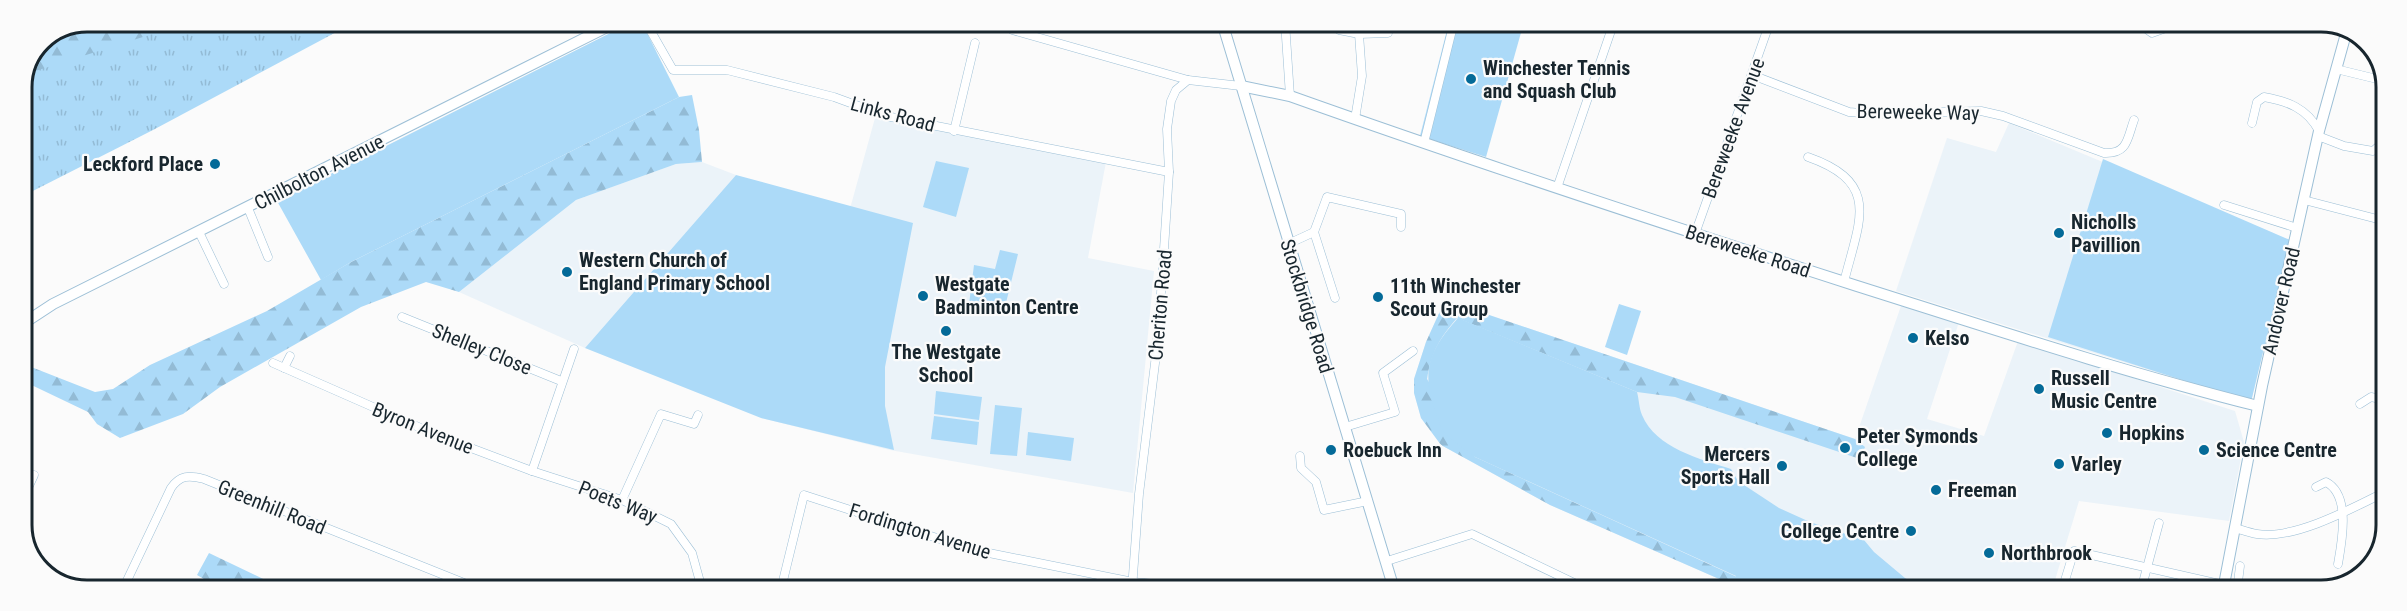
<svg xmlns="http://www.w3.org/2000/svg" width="2407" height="611" font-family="'Roboto Condensed',sans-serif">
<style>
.built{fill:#ebf3f9}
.grass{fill:url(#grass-tufts)}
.forest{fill:url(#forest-firs)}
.park{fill:#acdaf8}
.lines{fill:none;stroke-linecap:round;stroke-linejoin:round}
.street-casing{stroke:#9cbfd6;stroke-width:9}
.secondary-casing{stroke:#9cbfd6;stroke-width:12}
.street{stroke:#fff;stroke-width:8}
.secondary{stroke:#fff;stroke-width:10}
.poi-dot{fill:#046a98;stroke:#fbfbfb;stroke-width:2}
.labels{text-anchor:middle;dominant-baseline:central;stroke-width:4.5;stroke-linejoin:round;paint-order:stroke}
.poi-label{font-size:20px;font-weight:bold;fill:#18262e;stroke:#fbfbfb;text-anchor:start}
.street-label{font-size:20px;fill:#18262e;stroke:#fbfbfb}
.rim{fill:none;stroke:#18262e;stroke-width:3}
</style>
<defs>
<pattern id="grass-tufts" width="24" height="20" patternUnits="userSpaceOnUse" patternTransform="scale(1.5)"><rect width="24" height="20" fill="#acdaf8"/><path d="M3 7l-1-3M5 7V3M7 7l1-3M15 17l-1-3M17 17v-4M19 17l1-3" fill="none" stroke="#93bbd5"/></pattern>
<pattern id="forest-firs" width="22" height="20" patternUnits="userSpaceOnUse" patternTransform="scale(1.5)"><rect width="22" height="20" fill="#acdaf8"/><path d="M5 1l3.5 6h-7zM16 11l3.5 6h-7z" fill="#93bbd5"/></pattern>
</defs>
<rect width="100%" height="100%" fill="#fbfbfb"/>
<g class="built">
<path d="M875,118L1106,162L1088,258L1154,271L1133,493L890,450L761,418L829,225L851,205Z"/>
<path d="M2009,123L2290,240L2251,402L1896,291L1947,138L1996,152Z"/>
<path d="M702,162L736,175L585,348L459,292L576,200L676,164Z"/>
<path d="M1445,300L1855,439L1902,303L1959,322L1927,419L1984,436L2018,341L2235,411L2244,442L2229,521L2079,501L2052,590H1724L1726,582L1550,505L1441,445L1421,418L1414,393V379L1426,342Z"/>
</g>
<path class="grass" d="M86,21H357L153,130L21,197V86L40,40Z"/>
<g class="forest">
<path d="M86,21H176L146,36L26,74L40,40Z"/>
<path d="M692,95L699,130L702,162L676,164L576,200L459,292L426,282L361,307L220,387L183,414L120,438L97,424L88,412L21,380V363L95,392L113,389L150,365L267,311L351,262L679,97Z"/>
<path d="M1445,300L1855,439L1865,447L1860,459L1675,397L1637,392L1457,318C1439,339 1432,351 1427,379L1475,457L1737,577L1732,590H1724L1726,582L1550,505L1441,445L1421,418L1414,393V379L1426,342Z"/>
<path d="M209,553L284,589C254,589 223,592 197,575Z"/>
</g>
<g class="park">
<path d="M634,21H641L679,97L351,262L321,280L277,201Z"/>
<path d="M1449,22H1524L1486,157L1420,136Z"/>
<path d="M2103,159L2290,240L2251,402L2048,337Z"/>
<path d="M936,161L969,168L956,217L923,207Z"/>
<path d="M736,175L913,223L885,367V406L894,450L761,418L585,348Z"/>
<path d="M1000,250L1018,254L1004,311L969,304L974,265L995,269Z"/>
<path d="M1619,304L1641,311L1627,355L1605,347Z"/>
<path d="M1458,318L1637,392C1639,399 1639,408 1642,415C1656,448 1700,459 1731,469L1738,481L1779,508L1810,522L1864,540L1874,552L1905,578L1926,590H1732L1736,576L1475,457C1466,449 1453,442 1445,433C1440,428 1438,418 1436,412C1420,371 1430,349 1458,318Z"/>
<path d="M936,391L982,397L979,420L934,414Z"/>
<path d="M995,405L1022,408L1017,456L990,454Z"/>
<path d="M934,416L979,422L977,445L931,439Z"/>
<path d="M1028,432L1074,438L1071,461L1026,455Z"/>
</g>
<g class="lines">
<g class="street-casing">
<g id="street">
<path d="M645,21L673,70H727L834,97L886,116L1169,172"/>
<path d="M1285,22L1290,96"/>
<path d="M2137,22L2152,33L2166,28L2170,22"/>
<path d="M1012,30L1188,80"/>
<path d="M1339,30L1359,34L1362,76L1355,119"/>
<path d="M1359,34L1388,33"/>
<path d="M2336,69L2385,81"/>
<path d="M1752,75L1849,112L1873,114L1981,111L2003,116L2104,153C2128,154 2127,139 2134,120"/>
<path d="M2252,123L2257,102L2264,97C2287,101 2307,108 2319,131"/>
<path d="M954,131L975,43"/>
<path d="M2318,136L2344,146L2373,151L2385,141"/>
<path d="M1424,143L1454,22"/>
<path d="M1808,157C1882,183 1859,221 1844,282"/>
<path d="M1557,188L1614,22"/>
<path d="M2304,200L2385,221"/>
<path d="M2224,205L2297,228"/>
<path d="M248,208L268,257"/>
<path d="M199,232L224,284"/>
<path d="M1314,232L1335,298"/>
<path d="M1695,234L1770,22"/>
<path d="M1288,244L1314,232L1327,197L1401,214V227"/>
<path d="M402,317L561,381"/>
<path d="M273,363L439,436L532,471L622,500L671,524L692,553L702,589"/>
<path d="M284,368L290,356"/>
<path d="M2360,404L2371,397L2385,400"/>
<path d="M1345,427L1395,412L1383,373L1413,351"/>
<path d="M1300,456L1301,468L1316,482L1324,510L1368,501"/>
<path d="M532,471L574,349"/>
<path d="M2316,487L2326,482C2351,495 2342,541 2338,564"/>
<path d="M622,500L661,414L694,424L698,415"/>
<path d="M21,503L34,475"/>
<path d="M2235,528C2242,530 2250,533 2257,534C2294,540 2353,508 2385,492"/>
<path d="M1387,561L1472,534L1589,590"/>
<path d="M123,589L171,488C180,475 189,475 204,479L479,589"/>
<path d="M781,589L804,495L974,550L1133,582L1213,589"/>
<path d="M1132,589L1139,494L1156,355L1162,280L1169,172L1167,129L1171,101L1176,90L1188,80L1241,86"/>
<path d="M2062,590L2074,551L2224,585"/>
<path d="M2141,590L2159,523"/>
<path d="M2237,590L2240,566"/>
</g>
</g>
<g class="secondary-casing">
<g id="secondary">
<path d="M1222,22L1394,589"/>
<path d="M1241,86L1290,96C1478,163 1667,225 1857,286C1990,328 2123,372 2258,406"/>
<path d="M21,325L53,304L619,21"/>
<path d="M2223,590L2262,386L2319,131L2347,30"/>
</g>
</g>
<use href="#street" class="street"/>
<use href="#secondary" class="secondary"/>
</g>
<g class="poi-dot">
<circle cx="1471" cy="79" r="6"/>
<circle cx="215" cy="164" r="6"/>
<circle cx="2059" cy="233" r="6"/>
<circle cx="567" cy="272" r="6"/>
<circle cx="923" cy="296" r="6"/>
<circle cx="1378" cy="297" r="6"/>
<circle cx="946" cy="331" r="6"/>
<circle cx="1913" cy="338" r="6"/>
<circle cx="2039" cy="389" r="6"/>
<circle cx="2107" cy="433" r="6"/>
<circle cx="1845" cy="448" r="6"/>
<circle cx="1331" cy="450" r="6"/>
<circle cx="2204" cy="450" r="6"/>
<circle cx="2059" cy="464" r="6"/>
<circle cx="1782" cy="466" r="6"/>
<circle cx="1936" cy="490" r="6"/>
<circle cx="1911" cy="531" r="6"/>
<circle cx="1989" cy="553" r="6"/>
</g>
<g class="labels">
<g class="poi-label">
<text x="1483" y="68">Winchester Tennis<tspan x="1483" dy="23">and Squash Club</tspan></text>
<text x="203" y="164" text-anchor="end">Leckford Place</text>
<text x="2071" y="222">Nicholls<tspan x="2071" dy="23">Pavillion</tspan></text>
<text x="579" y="260">Western Church of<tspan x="579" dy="23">England Primary School</tspan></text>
<text x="935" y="284">Westgate<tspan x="935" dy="23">Badminton Centre</tspan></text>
<text x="1390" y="286">11th Winchester<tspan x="1390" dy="23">Scout Group</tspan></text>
<text x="1925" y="338">Kelso</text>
<text x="946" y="352" text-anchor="middle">The Westgate<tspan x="946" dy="23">School</tspan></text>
<text x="2051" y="378">Russell<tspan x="2051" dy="23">Music Centre</tspan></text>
<text x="2119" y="433">Hopkins</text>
<text x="1857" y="436">Peter Symonds<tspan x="1857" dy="23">College</tspan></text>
<text x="1343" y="450">Roebuck Inn</text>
<text x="2216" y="450">Science Centre</text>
<text x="1770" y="454" text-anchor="end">Mercers<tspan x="1770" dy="23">Sports Hall</tspan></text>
<text x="2071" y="464">Varley</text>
<text x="1948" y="490">Freeman</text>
<text x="1899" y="531" text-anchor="end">College Centre</text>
<text x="2001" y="553">Northbrook</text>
</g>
<g class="street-label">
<text transform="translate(1918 112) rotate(1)">Bereweeke Way</text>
<text transform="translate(893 114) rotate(15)">Links Road</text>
<text transform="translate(1733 128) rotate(-70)">Bereweeke Avenue</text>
<text transform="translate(319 172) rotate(-27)">Chilbolton Avenue</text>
<text transform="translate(1748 251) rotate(18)">Bereweeke Road</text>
<text transform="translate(2281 301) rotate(-77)">Andover Road</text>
<text transform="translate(1160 305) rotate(-85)">Cheriton Road</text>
<text transform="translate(1307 306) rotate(73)">Stockbridge Road</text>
<text transform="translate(482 349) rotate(22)">Shelley Close</text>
<text transform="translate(423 428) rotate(22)">Byron Avenue</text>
<text transform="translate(618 502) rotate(22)">Poets Way</text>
<text transform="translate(272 507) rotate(22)">Greenhill Road</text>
<text transform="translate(920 531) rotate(17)">Fordington Avenue</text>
</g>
</g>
<path d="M0 0H2407V611H0ZM87 32H2321A55 55 0 0 1 2376 87V525A55 55 0 0 1 2321 580H87A55 55 0 0 1 32 525V87A55 55 0 0 1 87 32Z" fill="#fbfbfb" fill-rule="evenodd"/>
<path class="rim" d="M87 32H2321A55 55 0 0 1 2376 87V525A55 55 0 0 1 2321 580H87A55 55 0 0 1 32 525V87A55 55 0 0 1 87 32Z"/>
</svg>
